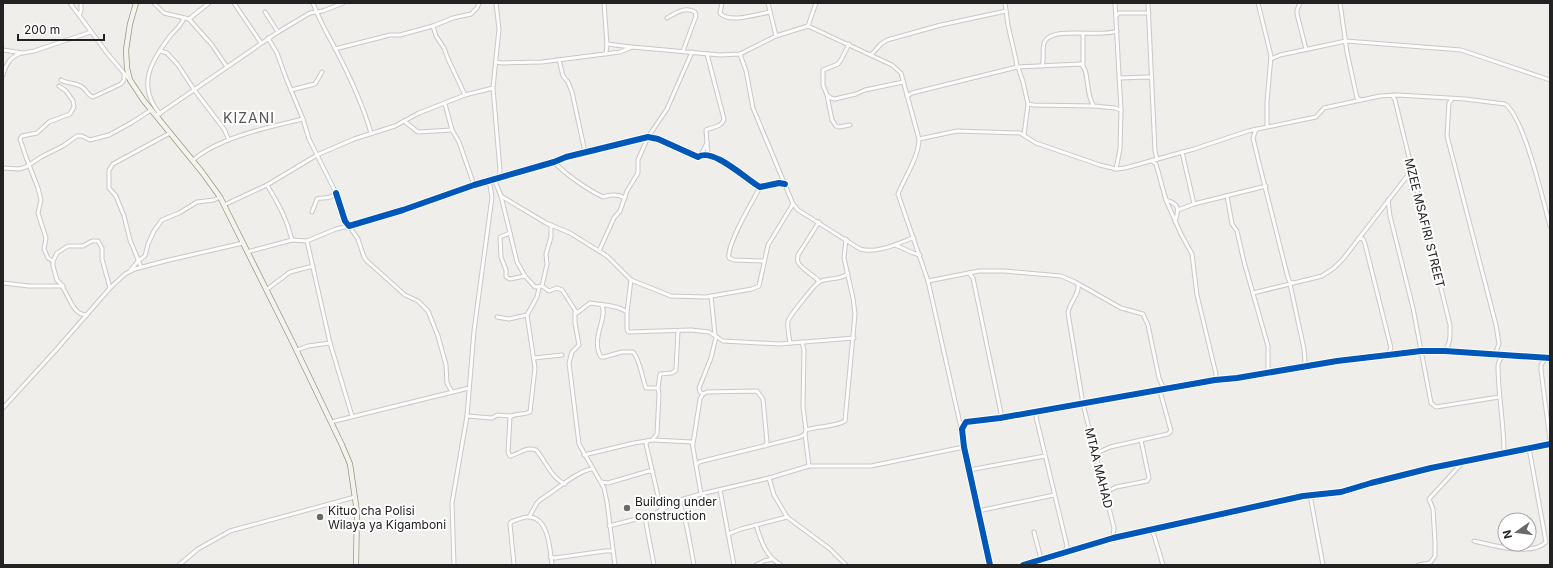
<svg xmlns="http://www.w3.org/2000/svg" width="1553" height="568" font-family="Inter,sans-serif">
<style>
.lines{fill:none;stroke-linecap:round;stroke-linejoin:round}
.minor-casing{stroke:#c9c8c7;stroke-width:5}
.secondary-casing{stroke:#999a82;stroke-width:6}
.minor{stroke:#fdfcfc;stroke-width:3}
.secondary{stroke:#f4f4ed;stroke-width:4.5}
.cycleway-casing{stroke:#fff;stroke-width:8}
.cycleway{stroke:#0057b8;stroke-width:6}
.poi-dot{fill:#6a6968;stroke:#fff;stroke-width:1.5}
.labels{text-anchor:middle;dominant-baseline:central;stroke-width:4;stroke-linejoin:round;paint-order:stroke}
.street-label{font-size:12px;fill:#222;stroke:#fff}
.poi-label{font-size:12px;fill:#222;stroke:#fff;text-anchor:start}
.quarter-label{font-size:14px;letter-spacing:1px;fill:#555;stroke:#fff}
</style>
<rect width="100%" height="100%" fill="#f0eeeb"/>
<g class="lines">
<g class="minor-casing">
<g id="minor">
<path d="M70,3L107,53L129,79"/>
<path d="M154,3L164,13L189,19L209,3"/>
<path d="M234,3L261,43"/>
<path d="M313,3C319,20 328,35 336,50C350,77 363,105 371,133"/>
<path d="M496,3L499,29L493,88L500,170L499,178"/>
<path d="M604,3L607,44L606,54"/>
<path d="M722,3L720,13C728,24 758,14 770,12"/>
<path d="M768,3L776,36"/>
<path d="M1005,3L1008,25L1016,60L1017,67"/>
<path d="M1115,3L1121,110"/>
<path d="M1148,3L1155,151L1157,159"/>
<path d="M1258,3L1271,56L1267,102V126"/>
<path d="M1300,3L1297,10V14L1306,49"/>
<path d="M1340,3L1347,52L1357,98L1361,100L1380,96L1398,95L1465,99L1505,104C1524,117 1543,200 1550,226"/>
<path d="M265,12L278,32"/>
<path d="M79,15L81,11V3"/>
<path d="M1116,16L1119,13H1149"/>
<path d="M667,18C675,13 686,6 695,12L696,16L683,51"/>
<path d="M189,19L212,45L227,67"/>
<path d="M433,26L436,36L444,48L448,59L465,95"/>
<path d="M808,26L892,65L901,73L919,139C919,156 905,177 898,194L928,281L961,428"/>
<path d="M1083,34V66"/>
<path d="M268,38L277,53L286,78L303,119L309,139L336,193C330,200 324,197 317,199L312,212"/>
<path d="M607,44L631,47"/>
<path d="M849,44L841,60L838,64L823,70V85L827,95L831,98L835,99L856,94L865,90L903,82"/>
<path d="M335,49L390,35H400L433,26L453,18L471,14L477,8L479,3"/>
<path d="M3,50L23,53L34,51L91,32"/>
<path d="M160,51L167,53L178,65L195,91L224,129L229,140"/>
<path d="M707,54L724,119C722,127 713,127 706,130L708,155"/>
<path d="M740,54L746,71L753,108L793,204L798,210L860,249C876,254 897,244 912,238H914"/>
<path d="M871,55L881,44L887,40L941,25L1006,11"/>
<path d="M1271,59L1280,55L1346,41L1461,50L1550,80"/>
<path d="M559,60L563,76L568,82L572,92L585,152"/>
<path d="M496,62L502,63L542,62L620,52L632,47L720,55L740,54L776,36L808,26L816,3"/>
<path d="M1042,66C1045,58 1041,48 1045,41C1054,26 1101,38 1117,31"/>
<path d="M1018,67L1023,82L1028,104L1034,105L1094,106"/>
<path d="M3,75C6,64 10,57 21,53"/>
<path d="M1119,78L1148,77L1152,78"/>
<path d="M61,80C67,84 75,82 82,87C87,90 88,96 93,97L121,84L124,80V75"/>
<path d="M291,90L315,84L322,72"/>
<path d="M827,95L832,120L836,126L839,127L850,125"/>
<path d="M1392,95L1395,100L1450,325C1450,335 1451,343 1445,351"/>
<path d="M907,96L912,93L1017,67L1081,64C1090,71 1085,95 1094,106L1115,108L1121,110L1120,149L1116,169"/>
<path d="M1452,99L1449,103L1447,136L1496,325L1499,344L1495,354"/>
<path d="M445,104L452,130L459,142L474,185"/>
<path d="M160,114C136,85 151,61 171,35C176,29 181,26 184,18"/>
<path d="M156,116L278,32L310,13L323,11L343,3"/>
<path d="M404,121L418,132L452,130"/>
<path d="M1256,129L1253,138L1259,163L1288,278L1290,282L1293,283"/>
<path d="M1024,135L1028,104"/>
<path d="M919,139L957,131L1020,133L1036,143L1100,165L1116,169L1125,168L1194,149L1248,131L1316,117L1324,108L1361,100"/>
<path d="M1182,152L1194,204"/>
<path d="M701,155L707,143"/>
<path d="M193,160C220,137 269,127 303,119"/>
<path d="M1152,161L1156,164L1166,200L1181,234L1192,254L1197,295L1216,374L1215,380"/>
<path d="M554,162C565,174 588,190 603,197C611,194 618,194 625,198"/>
<path d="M3,168L19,169L26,167L41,157L63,146L77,136H82L90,140L109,135L131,123L151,110"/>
<path d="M494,179L501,196L517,262L525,276L535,287L542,286L549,291L557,288L562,290L577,313L590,303C601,305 618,305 627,312V329L628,332L691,330L709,332L723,341L779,344L854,338"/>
<path d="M267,185C278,203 287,219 292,240"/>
<path d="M760,187C753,201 726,245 729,258L734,260L763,261"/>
<path d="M336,193L345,221L349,226L403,210L474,185L554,162L566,157L648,137L658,139L698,157C713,147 747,180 760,187L779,183L785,184"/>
<path d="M501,196L546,223L570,233L607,256L631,280L671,296L706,297L752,289L759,286L768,245L793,204"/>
<path d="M1227,196L1232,224L1237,231L1244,262L1268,346V369L1265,373"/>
<path d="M1166,200C1180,204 1179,209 1175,222"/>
<path d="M1388,200L1390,216L1413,308L1431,403L1436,407L1499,397"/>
<path d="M224,205L267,185L317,155L354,139L395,126L419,113L465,95L493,88"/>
<path d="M1178,210L1194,204L1266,186"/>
<path d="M510,233L500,237L501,257L506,270V277L510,279L525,276"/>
<path d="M1359,238L1363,239L1365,244L1391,348L1388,355"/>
<path d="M307,241L330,343L352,416"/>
<path d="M895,245C904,248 910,253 920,255"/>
<path d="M599,251L614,218L620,211L627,191L638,173V160L648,137L667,109L692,52"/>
<path d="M247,252L292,240L307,241L336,229L349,226L358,239L364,257L367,261L405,295L418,301L428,311L438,336L446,365L447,383L452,392"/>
<path d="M53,261L48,258L44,249L46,238L38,213L41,200L38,188L26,157L20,139L22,136L37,133L49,122L70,114L74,107L73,101L66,91L59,86"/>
<path d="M141,267L130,240L124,216L116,196L109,188V170L113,164L170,133"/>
<path d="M130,271L138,261L145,256L148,244L154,231L162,220L179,213L197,202L214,200L220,197"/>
<path d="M969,273L973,278L1001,413L1000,418"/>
<path d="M928,281L979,271H1005L1061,276L1075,282L1121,308L1143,314L1148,325L1159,378L1162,385L1167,389"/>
<path d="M3,283L29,286H63"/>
<path d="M818,283V280C814,276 799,267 798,262C797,260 798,257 798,255L819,222"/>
<path d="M1078,284C1080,294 1069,303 1068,313L1083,404L1114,528L1113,538"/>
<path d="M1290,284L1304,349L1305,361L1303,366"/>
<path d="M542,286L547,264L546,254L551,237V225"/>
<path d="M539,288L537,297L527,315L535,368L530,412C524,415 516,413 510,417L508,452L510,456C519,454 527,446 536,450C546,461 551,478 565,484"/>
<path d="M266,290L290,272L313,266"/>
<path d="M1253,293L1322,276L1334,268L1343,259L1408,175L1412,166"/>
<path d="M711,296L715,335"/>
<path d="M602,306C608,317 590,339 601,357H604L622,352H633C640,359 642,378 646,388H658L659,394L657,434L652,440L647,441L646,444L661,509"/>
<path d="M575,312V323L579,345L572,352L569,363L579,444L604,488L607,502L615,565"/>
<path d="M627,312L631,280"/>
<path d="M87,315C73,315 70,298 63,288V286L57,280L53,266V261L57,253L68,246H83L92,241H98L102,248V259L110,288"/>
<path d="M497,317L509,319L527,315"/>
<path d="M802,342L804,350L803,407L806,430"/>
<path d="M790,343C789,336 787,328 788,321C789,317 815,284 819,282C828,277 841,281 848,273"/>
<path d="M297,350L308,346L330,343"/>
<path d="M534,358L562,355"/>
<path d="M1546,358L1541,365V370L1550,440"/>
<path d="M658,388L660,374L672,373L676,370L678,331"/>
<path d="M703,394L700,392L699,388L711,358L716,337"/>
<path d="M3,408L56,350L110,288L125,274L135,269L165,261L243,243"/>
<path d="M1038,412L1036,417L1067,546L1065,551"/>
<path d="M467,416L492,418L497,415L511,416"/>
<path d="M331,422L469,388"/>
<path d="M805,434L809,466"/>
<path d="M653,440L692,442L696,465"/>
<path d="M693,444L700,399L703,394L707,392L757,391L763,399L767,442L765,446"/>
<path d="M1504,452C1504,423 1498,395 1498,366C1499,360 1500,358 1505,356"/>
<path d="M1097,453L1110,447L1168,434L1171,431L1160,391"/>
<path d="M584,455L634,443L647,441"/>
<path d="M969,470L1045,456"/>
<path d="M769,478L774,495L787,517L830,549L846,565"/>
<path d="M601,482L608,483L649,471L653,472"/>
<path d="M720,490L734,565"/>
<path d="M1105,493L1116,487L1147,481L1149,478L1141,440"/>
<path d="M701,494L696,465L699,462L800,437L805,434L806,430C818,426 835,427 845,421L855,314L853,298L844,258L846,239"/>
<path d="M1310,495L1323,565"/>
<path d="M677,501C686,509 691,552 694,565"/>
<path d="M978,511L1054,495"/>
<path d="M529,517L537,503L540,500C552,493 581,468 593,469"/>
<path d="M756,525C761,541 766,557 781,565"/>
<path d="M609,526L648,516"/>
<path d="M1150,530L1154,535L1163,565"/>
<path d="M1034,532L1041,559"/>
<path d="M728,534L741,529L787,517"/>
<path d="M1474,541C1492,545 1531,557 1546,542L1529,448"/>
<path d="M550,557L555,558L605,551H613"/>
<path d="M179,565L198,549L230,531L355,497"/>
<path d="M454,565L452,503L467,416L474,331L492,197L489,180"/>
<path d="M514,565L510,524L511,522C517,520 524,516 530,517C549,519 550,550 552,565"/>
<path d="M654,565L646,523L647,518L677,501L701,494L769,478L809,466H871L964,447"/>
<path d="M756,565L764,561L772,559"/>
<path d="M990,565L964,447L962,429L966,422L1000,418L1215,380L1237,378L1337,361L1388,355L1421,351H1445L1550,358"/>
<path d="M1023,565L1113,538L1303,496L1341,492L1371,483L1431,468L1550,444"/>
<path d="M1418,565L1430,563L1435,556V542L1433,509L1429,499L1463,462"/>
</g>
</g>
<g class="secondary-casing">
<path id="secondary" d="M136,3L130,24L126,50L127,68L130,80L144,101L202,172L220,197L292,341L342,445L350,464L357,512L356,565"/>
</g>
<use href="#minor" class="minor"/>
<use href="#secondary" class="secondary"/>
<g class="cycleway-casing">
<g id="cycleway">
<path d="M336,193L345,221L349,226L403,210L474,185L554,162L566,157L648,137L658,139L698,157C713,147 747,180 760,187L779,183L785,184"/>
<path d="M990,565L964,447L962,429L966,422L1000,418L1215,380L1237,378L1337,361L1388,355L1421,351H1445L1550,358"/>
<path d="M1023,565L1113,538L1303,496L1341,492L1371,483L1431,468L1550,444"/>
</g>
</g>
<use href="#cycleway" class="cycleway"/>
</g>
<g class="poi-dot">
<circle cx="627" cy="508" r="4"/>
<circle cx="320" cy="517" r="4"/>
</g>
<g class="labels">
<g class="street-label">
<text transform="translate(1425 223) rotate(76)">MZEE MSAFIRI STREET</text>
<text transform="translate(1099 468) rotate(76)">MTAA MAHAD</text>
</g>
<g class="poi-label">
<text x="635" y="501">Building under<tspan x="635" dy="14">construction</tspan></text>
<text x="328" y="510">Kituo cha Polisi<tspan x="328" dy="14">Wilaya ya Kigamboni</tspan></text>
</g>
<g class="quarter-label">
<text x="249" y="117">KIZANI</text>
</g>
</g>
<rect width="1553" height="568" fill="none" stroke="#222222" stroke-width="8"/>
<g transform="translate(1517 532) rotate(256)"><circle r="19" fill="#ffffff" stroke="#a7a7a7"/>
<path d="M0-3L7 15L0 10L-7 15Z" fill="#6a6968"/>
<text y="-6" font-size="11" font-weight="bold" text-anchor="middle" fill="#222222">N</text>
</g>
<path d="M18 34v6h86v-6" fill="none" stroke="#222222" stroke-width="2"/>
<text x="24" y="34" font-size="12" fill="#222222" stroke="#ffffff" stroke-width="3" paint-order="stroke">200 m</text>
</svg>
